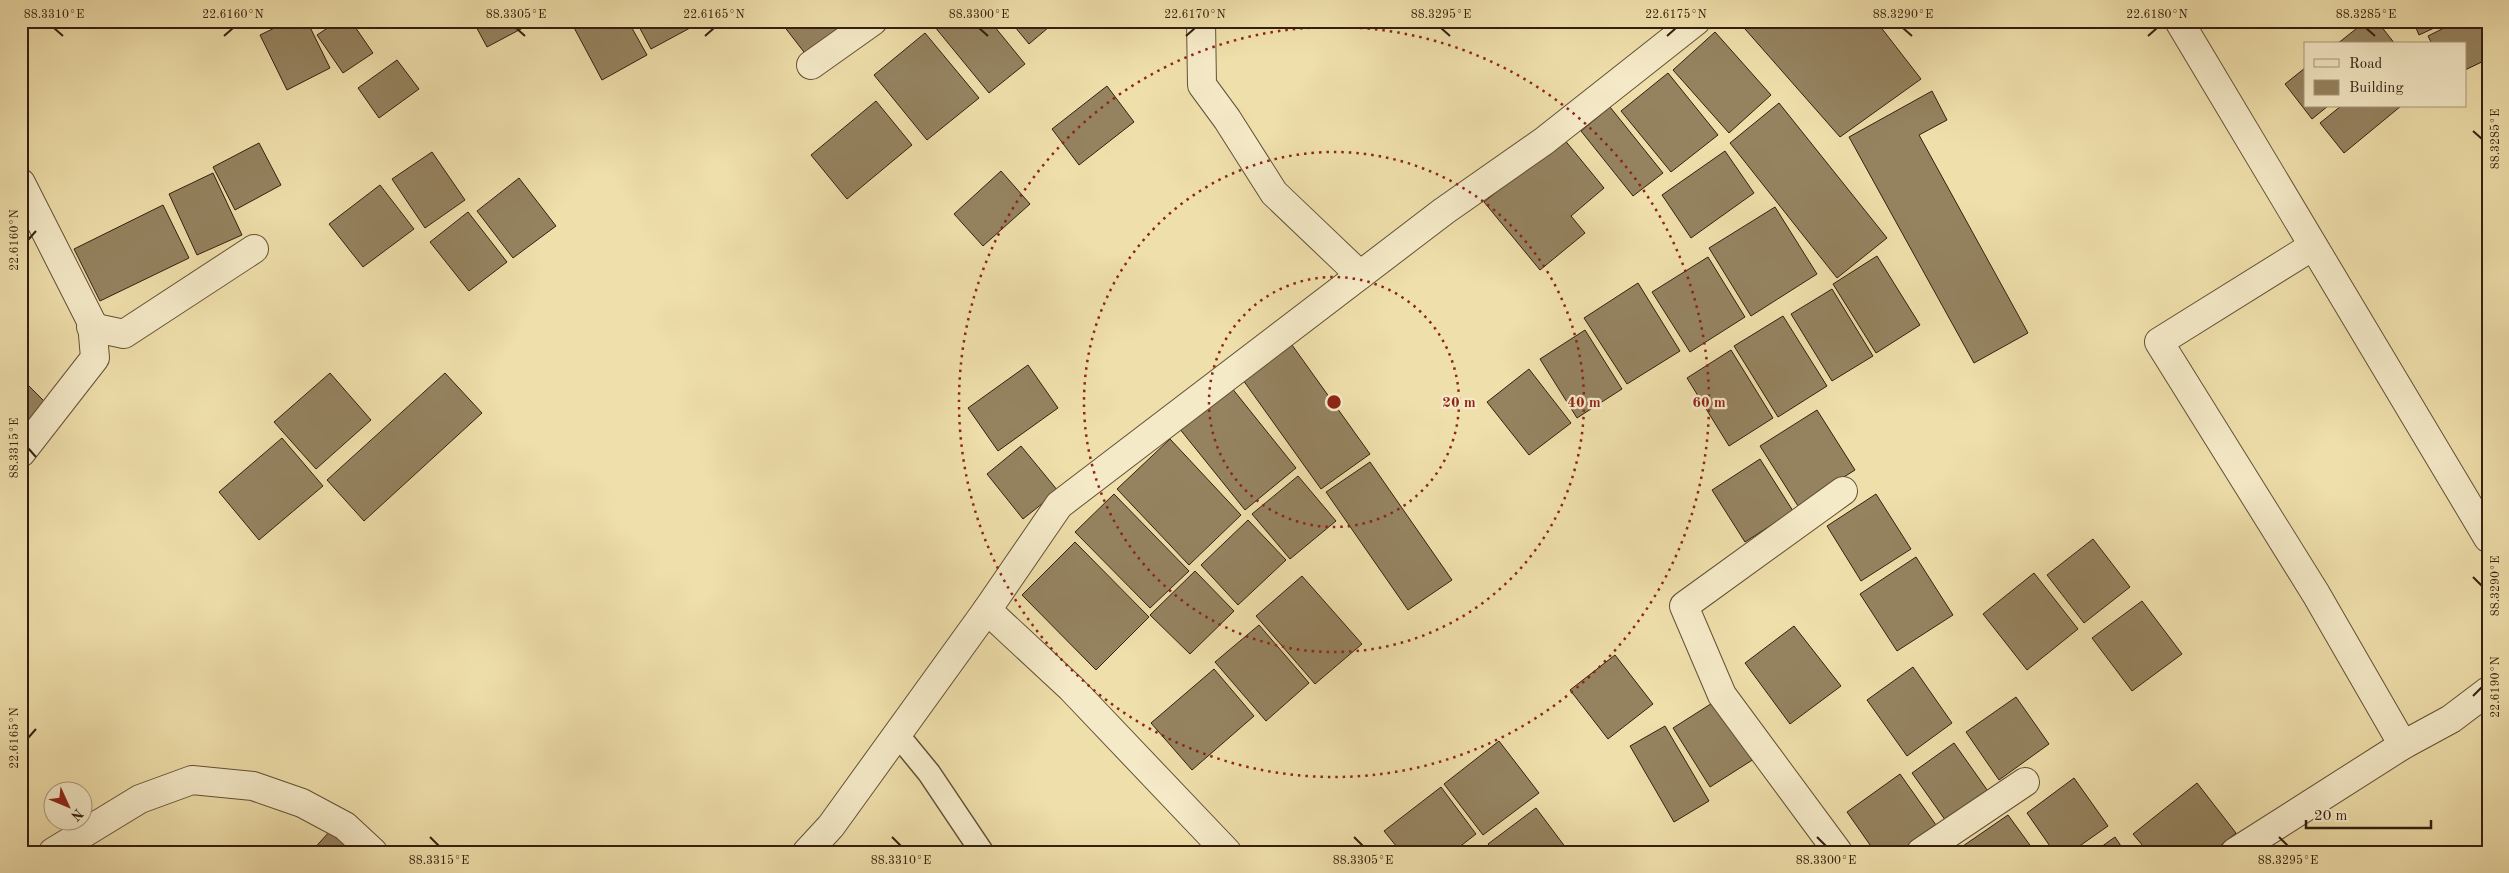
<svg xmlns="http://www.w3.org/2000/svg" width="2509" height="873" font-family="'Old Standard TT',serif">
<style>
.building{fill:#958360;stroke:#34200f}
.lines{fill:none;stroke-linecap:round;stroke-linejoin:round}
.lane-casing{stroke:#635036;stroke-width:25}
.street-casing{stroke:#635036;stroke-width:30}
.lane{stroke:#f5eac8;stroke-width:22}
.street{stroke:#f5eac8;stroke-width:28}
.ticks{fill:none;stroke:#34200f;stroke-width:2}
.ring{fill:none;stroke:#8f2418;stroke-width:2.5;stroke-dasharray:2.5 5}
.centre{fill:#8f2418;stroke:#f5eac8;stroke-width:2.5}
.ring-label{font-size:15px;text-anchor:middle;font-weight:bold;fill:#8f2418;stroke:#f5eac8;stroke-width:4.5;stroke-linejoin:round;paint-order:stroke}
.neatline{fill:none;stroke:#34200f;stroke-width:2}
.ticks-label{font-size:12px;text-anchor:middle;fill:#34200f}
</style>
<rect width="100%" height="100%" fill="#efdfab"/>
<filter id="stains"><feTurbulence type="fractalNoise" baseFrequency=".004" numOctaves="4"/><feColorMatrix values="0 0 0 0 .2 0 0 0 0 .09 0 0 0 0 .02 0 0 0 .5 -.17"/></filter>
<radialGradient id="worn" r=".72"><stop offset=".6" stop-color="#630" stop-opacity="0"/><stop offset="1" stop-color="#630" stop-opacity=".3"/></radialGradient>
<g class="building">
<path d="M289,21H307L330,68L287,90L260,35Z"/>
<path d="M338,21H351L373,53L343,73L317,35Z"/>
<path d="M473,21H536L487,47Z"/>
<path d="M573,21H628L647,55L602,80L571,22Z"/>
<path d="M636,21H686L690,28L651,49Z"/>
<path d="M780,21H838L843,28L807,56Z"/>
<path d="M930,21H990L1025,64L989,93Z"/>
<path d="M1010,21H1056L1029,44Z"/>
<path d="M1738,21H1876L1921,79L1840,137Z"/>
<path d="M2366,21H2377L2395,44H2337Z"/>
<path d="M2413,21H2449L2419,35Z"/>
<path d="M2458,21H2488V59L2465,70V44H2432L2428,36Z"/>
<path d="M1715,32L1771,95L1729,133L1673,70Z"/>
<path d="M925,33L979,98L927,140L874,75Z"/>
<path d="M397,60L419,89L379,118L358,88Z"/>
<path d="M2305,68V106H2328L2312,119L2285,84Z"/>
<path d="M1668,73L1718,135L1671,172L1621,111Z"/>
<path d="M1107,86L1134,122L1079,165L1052,129Z"/>
<path d="M1932,91L1947,120L1919,135L2028,333L1974,363L1849,137Z"/>
<path d="M876,101L912,145L847,199L811,155Z"/>
<path d="M1779,103L1887,238L1837,278L1730,143Z"/>
<path d="M2341,106H2401L2344,153L2320,123Z"/>
<path d="M1610,107L1663,173L1633,196L1581,131Z"/>
<path d="M1563,138L1604,188L1571,216L1585,233L1540,270L1484,202Z"/>
<path d="M259,143L281,185L235,210L213,167Z"/>
<path d="M1725,151L1754,193L1691,238L1662,195Z"/>
<path d="M432,152L465,200L425,228L392,179Z"/>
<path d="M1001,171L1030,204L983,246L954,214Z"/>
<path d="M213,173L242,235L197,255L169,194Z"/>
<path d="M519,178L556,226L513,258L477,211Z"/>
<path d="M380,185L414,229L363,267L329,224Z"/>
<path d="M163,205L189,258L100,301L74,249Z"/>
<path d="M1775,207L1817,274L1751,316L1709,248Z"/>
<path d="M468,212L507,262L469,291L430,242Z"/>
<path d="M1877,256L1920,325L1876,353L1833,284Z"/>
<path d="M1708,257L1745,317L1690,352L1652,292Z"/>
<path d="M1638,283L1680,351L1627,384L1584,318Z"/>
<path d="M1832,289L1873,356L1832,381L1791,314Z"/>
<path d="M1783,316L1827,386L1778,417L1734,346Z"/>
<path d="M1585,330L1622,389L1577,418L1540,359Z"/>
<path d="M1292,345L1370,454L1321,489L1243,380Z"/>
<path d="M1731,350L1773,418L1729,446L1687,378Z"/>
<path d="M1028,365L1058,408L998,451L968,408Z"/>
<path d="M1529,369L1571,423L1529,455L1487,402Z"/>
<path d="M330,373L371,420L316,469L274,422Z"/>
<path d="M445,373L482,413L364,521L327,480Z"/>
<path d="M21,378L50,407L21,431Z"/>
<path d="M1231,387L1296,468L1245,510L1179,428Z"/>
<path d="M1817,410L1855,470L1798,506L1760,446Z"/>
<path d="M282,438L323,486L259,540L219,492Z"/>
<path d="M1170,439L1241,515L1189,565L1117,489Z"/>
<path d="M1021,446L1058,491L1023,519L987,474Z"/>
<path d="M1760,459L1793,511L1745,542L1712,490Z"/>
<path d="M1370,462L1452,580L1408,610L1326,492Z"/>
<path d="M1298,476L1336,521L1290,559L1252,514Z"/>
<path d="M1114,494L1189,571L1150,608L1075,532Z"/>
<path d="M1876,494L1911,549L1861,581L1827,526Z"/>
<path d="M1248,520L1286,560L1238,605L1201,565Z"/>
<path d="M2093,539L2130,587L2084,623L2047,575Z"/>
<path d="M1075,542L1149,617L1096,670L1022,595Z"/>
<path d="M1916,557L1953,615L1897,651L1860,594Z"/>
<path d="M1195,571L1234,611L1190,654L1150,615Z"/>
<path d="M2034,573L2078,629L2027,670L1983,614Z"/>
<path d="M1302,576L1362,644L1315,684L1256,616Z"/>
<path d="M2142,601L2182,654L2132,691L2092,638Z"/>
<path d="M1259,625L1309,683L1266,721L1215,662Z"/>
<path d="M1794,626L1841,686L1790,724L1745,663Z"/>
<path d="M1615,655L1653,704L1608,739L1570,690Z"/>
<path d="M1913,667L1952,723L1907,756L1867,700Z"/>
<path d="M1214,669L1254,716L1192,770L1151,723Z"/>
<path d="M2016,697L2049,744L1999,780L1966,732Z"/>
<path d="M1717,700L1754,759L1710,787L1673,728Z"/>
<path d="M1665,726L1709,801L1674,822L1630,746Z"/>
<path d="M1499,741L1539,793L1483,835L1444,784Z"/>
<path d="M1954,743L1990,794L1948,824L1912,773Z"/>
<path d="M1900,774L1936,825L1900,852H1875L1847,812Z"/>
<path d="M2074,778L2108,826L2071,852H2054L2027,813Z"/>
<path d="M2197,783L2236,833L2213,852H2148L2133,834Z"/>
<path d="M1441,787L1476,834L1453,852H1401L1384,831Z"/>
<path d="M1536,808L1569,852H1494L1488,844Z"/>
<path d="M2008,815L2035,852H1967L1963,846Z"/>
<path d="M330,831L353,852H311Z"/>
<path d="M2115,837L2125,852H2094Z"/>
</g>
<g class="lines">
<g class="lane-casing">
<path id="lane" d="M897,734L929,773L982,852"/>
</g>
<g class="street-casing">
<g id="street">
<path d="M1201,21L1202,85L1227,119L1274,193L1360,275"/>
<path d="M2179,21L2488,538"/>
<path d="M811,65L873,21"/>
<path d="M21,183L92,323L95,358L21,453"/>
<path d="M2313,246L2159,342L2316,594L2403,745"/>
<path d="M91,327L124,334L254,249"/>
<path d="M987,610L1071,688L1227,852"/>
<path d="M53,852L140,799L192,780L253,786L302,803L345,826L373,852"/>
<path d="M807,852L831,826L987,610L1059,505L1444,211L1544,141L1696,21"/>
<path d="M1838,852L1722,695L1684,606L1843,491"/>
<path d="M1921,852L2025,782"/>
<path d="M2235,852L2403,745L2451,719L2488,691"/>
</g>
</g>
<use href="#lane" class="lane"/>
<use href="#street" class="street"/>
</g>
<path class="ticks" d="M54,28L63,36M516,28L525,36M979,28L988,36M1441,28L1450,36M1903,28L1912,36M2366,28L2375,36M224,36L233,28M705,36L714,28M1186,36L1195,28M1667,36L1676,28M2148,36L2157,28M2473,131L2482,139M28,240L36,231M28,448L36,457M2473,577L2482,586M2473,696L2482,687M28,738L36,729M430,837L439,846M892,837L901,846M1354,837L1363,846M1817,837L1826,846M2279,837L2288,846"/>
<g class="ring">
<circle cx="1334" cy="402" r="125"/>
<circle cx="1334" cy="402" r="250"/>
<circle cx="1334" cy="402" r="375"/>
</g>
<circle cx="1334" cy="402" r="8" class="centre"/>
<g class="ring-label">
<text x="1459" y="407">20 m</text>
<text x="1584" y="407">40 m</text>
<text x="1709" y="407">60 m</text>
</g>
<rect width="2509" height="873" fill="none" stroke="#efdfab" stroke-width="55"/>
<rect x="2304" y="42" width="162" height="65" fill="#f5eac8" stroke="#a8997e"/>
<rect x="2314" y="59" width="25" height="8" fill="#f5eac8" stroke="#a8997e"/>
<text x="2349" y="68" font-size="15" fill="#34200f">Road</text>
<rect x="2314" y="80" width="25" height="15" fill="#958360" stroke="#a8997e"/>
<text x="2349" y="92" font-size="15" fill="#34200f">Building</text>
<g transform="translate(68 806) rotate(134)"><circle r="24" fill="#f5eac8" stroke="#a8997e"/>
<path d="M0-4L9 19L0 12L-9 19Z" fill="#8f2418"/>
<text y="-8" font-size="14" font-weight="bold" text-anchor="middle" fill="#34200f">N</text>
</g>
<path d="M2306 820v8h125v-8" fill="none" stroke="#34200f" stroke-width="2.5"/>
<text x="2314" y="820" font-size="15" fill="#34200f" stroke="#f5eac8" stroke-width="4" paint-order="stroke">20 m</text>
<rect x="28" y="28" width="2454" height="818" class="neatline"/>
<g class="ticks-label">
<text x="54" y="18">88.3310°E</text>
<text x="233" y="18">22.6160°N</text>
<text x="516" y="18">88.3305°E</text>
<text x="714" y="18">22.6165°N</text>
<text x="979" y="18">88.3300°E</text>
<text x="1195" y="18">22.6170°N</text>
<text x="1441" y="18">88.3295°E</text>
<text x="1676" y="18">22.6175°N</text>
<text x="1903" y="18">88.3290°E</text>
<text x="2157" y="18">22.6180°N</text>
<text x="2366" y="18">88.3285°E</text>
<text transform="translate(2495 139) rotate(-90)" y="4">88.3285°E</text>
<text transform="translate(14 240) rotate(-90)" y="4">22.6160°N</text>
<text transform="translate(14 448) rotate(-90)" y="4">88.3315°E</text>
<text transform="translate(2495 586) rotate(-90)" y="4">88.3290°E</text>
<text transform="translate(2495 687) rotate(-90)" y="4">22.6190°N</text>
<text transform="translate(14 738) rotate(-90)" y="4">22.6165°N</text>
<text x="439" y="864">88.3315°E</text>
<text x="901" y="864">88.3310°E</text>
<text x="1363" y="864">88.3305°E</text>
<text x="1826" y="864">88.3300°E</text>
<text x="2288" y="864">88.3295°E</text>
</g>
<rect width="100%" height="100%" filter="url(#stains)"/>
<rect width="100%" height="100%" fill="url(#worn)"/>
</svg>
